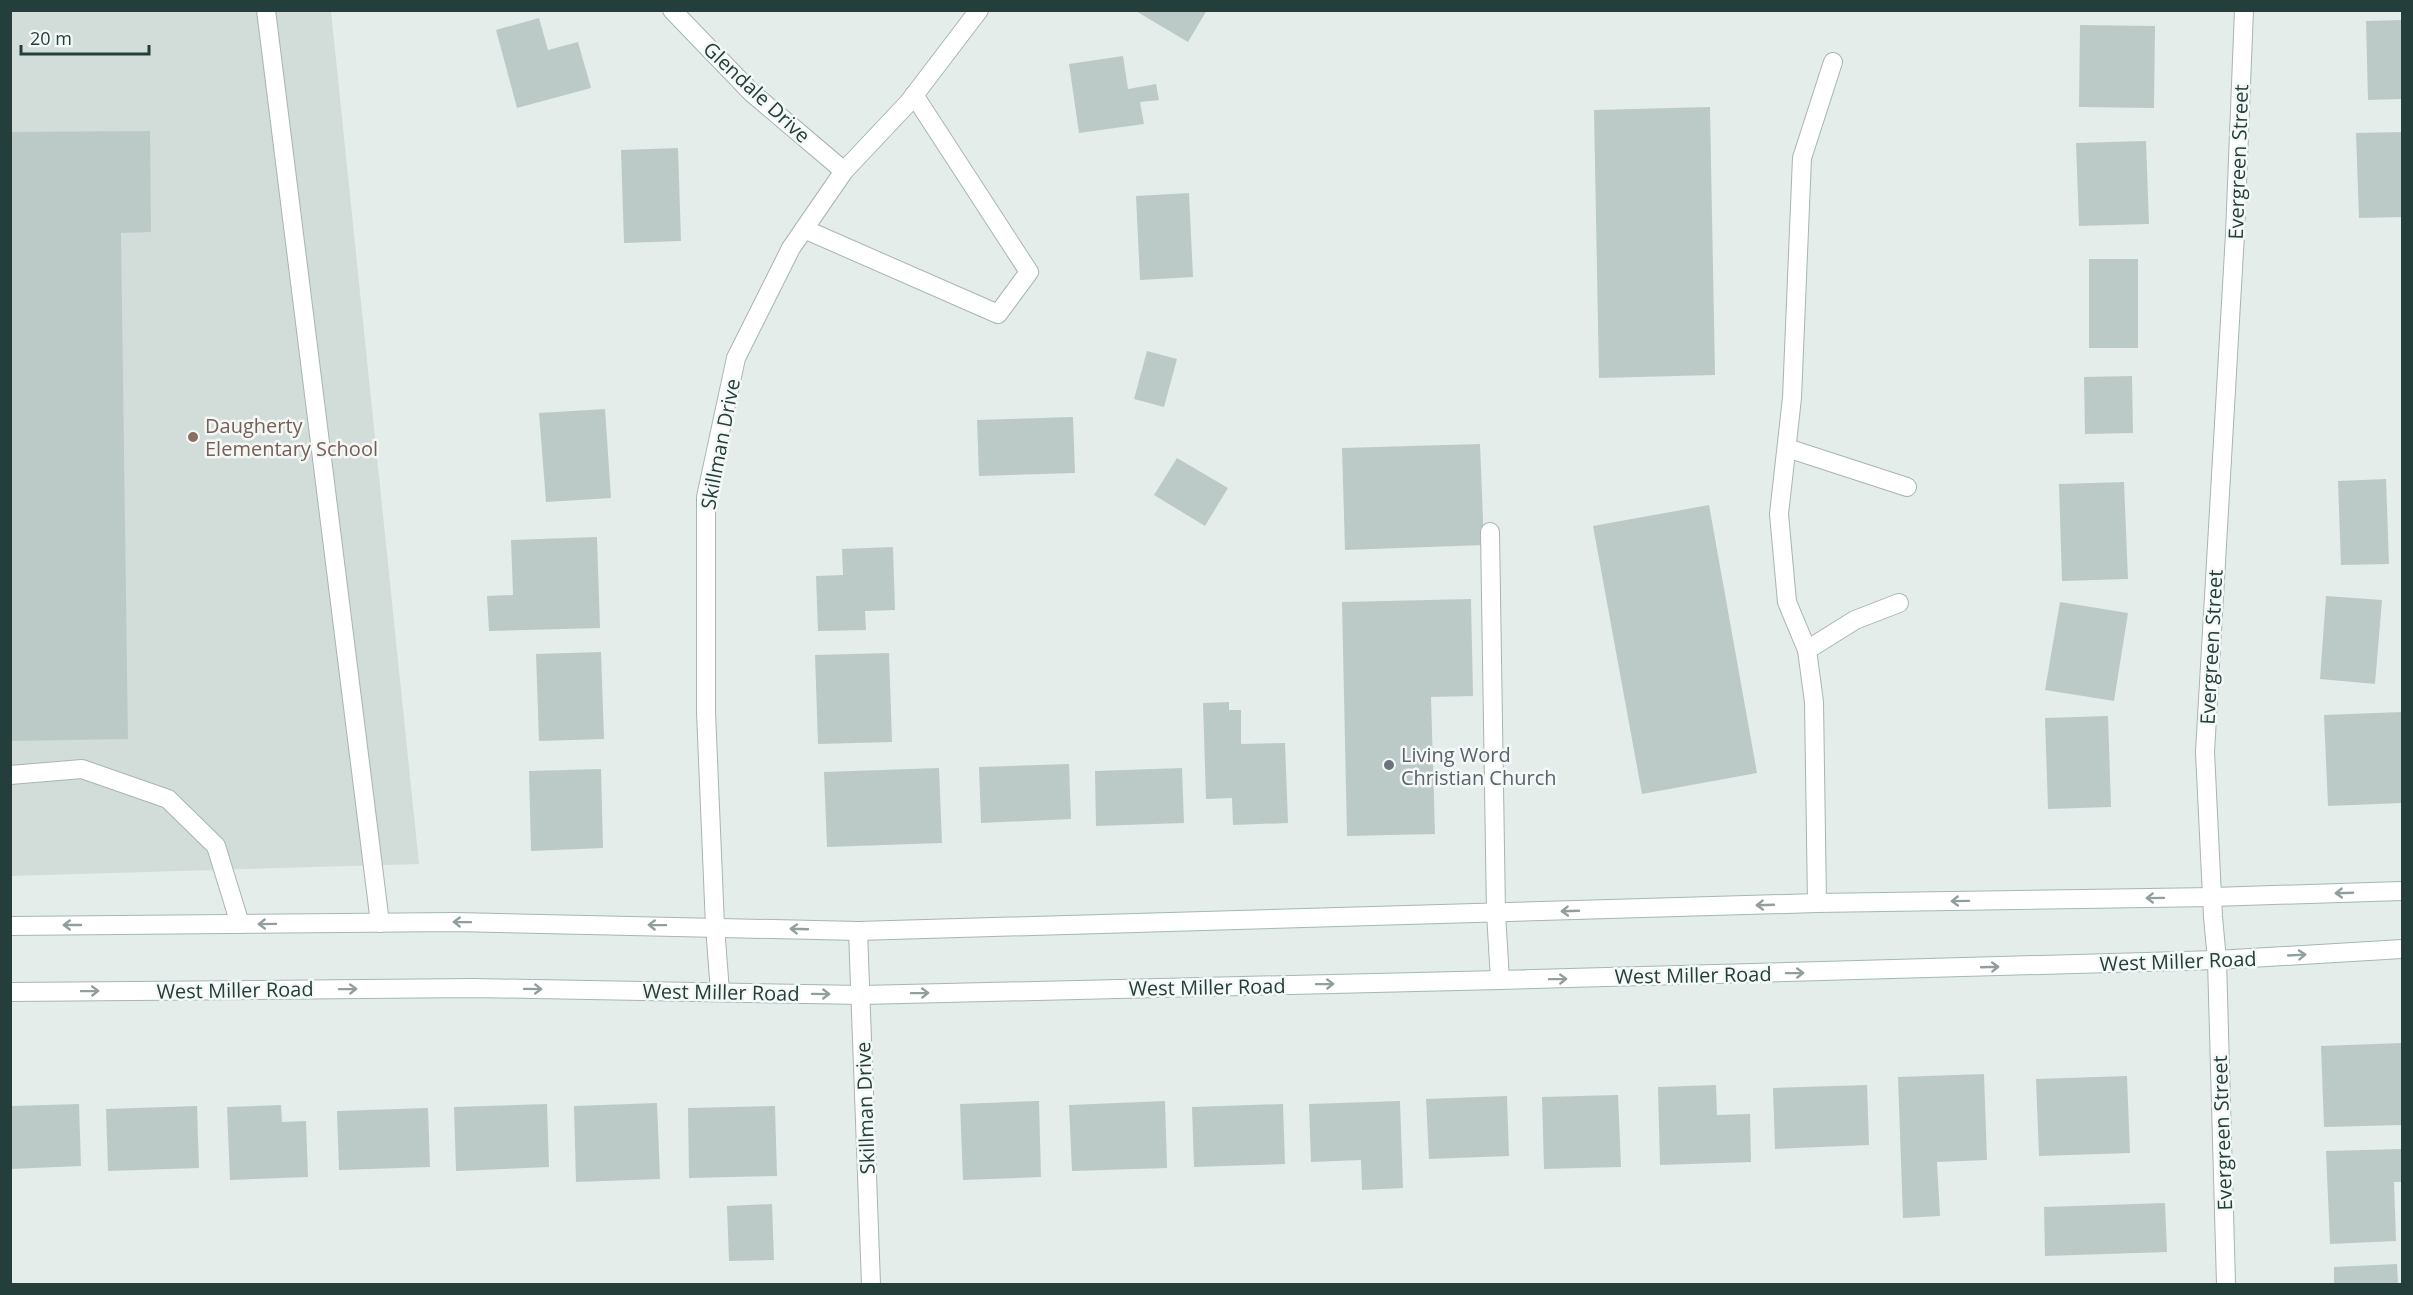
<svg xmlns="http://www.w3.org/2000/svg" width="2413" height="1295" font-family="'Open Sans',sans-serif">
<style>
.built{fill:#d2ddd9}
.building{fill:#bccac7}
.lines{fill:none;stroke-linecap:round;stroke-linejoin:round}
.service-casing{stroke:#a7b5b2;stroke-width:20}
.minor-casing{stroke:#a7b5b2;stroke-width:20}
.secondary-casing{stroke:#a2b8b4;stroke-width:20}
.service{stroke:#fff;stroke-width:18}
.minor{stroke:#fff;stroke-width:18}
.secondary{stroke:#fff;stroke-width:18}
.oneway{stroke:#929e9d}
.education-dot{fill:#8d6e63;stroke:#f4f9f7;stroke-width:2}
.worship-dot{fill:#6b7280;stroke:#f4f9f7;stroke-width:2}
.labels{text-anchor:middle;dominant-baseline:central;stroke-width:5;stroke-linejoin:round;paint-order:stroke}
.street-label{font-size:20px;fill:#243e3b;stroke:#f4f9f7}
.education-label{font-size:20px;fill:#785e54;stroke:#f4f9f7;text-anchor:start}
.worship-label{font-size:20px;fill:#5b616d;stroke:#f4f9f7;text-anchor:start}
</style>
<rect width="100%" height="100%" fill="#e4edea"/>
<path class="built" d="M10,11H331L419,864L11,876Z"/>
<g class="building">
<path d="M1134,10H1207L1188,42Z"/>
<path d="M539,18L548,50L578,42L591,88L517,108L496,30Z"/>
<path d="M2402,20V99L2368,100L2366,21Z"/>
<path d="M2080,25L2155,26L2154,108L2079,107Z"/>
<path d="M1123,56L1128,89L1156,84L1159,100L1140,102L1144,124L1079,133L1069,64Z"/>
<path d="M1710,107L1715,375L1599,378L1594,110Z"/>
<path d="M150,131L151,232L121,233L128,739L10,741V132Z"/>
<path d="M2402,132V217L2359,218L2356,133Z"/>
<path d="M2146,141L2149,224L2079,226L2076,143Z"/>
<path d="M678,148L681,241L624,243L621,150Z"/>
<path d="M1189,193L1193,277L1140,280L1136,196Z"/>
<rect x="2089" y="259" width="49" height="89"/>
<path d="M1147,351L1177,359L1164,407L1134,399Z"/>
<path d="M2132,376L2133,433L2085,434L2084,377Z"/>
<path d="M605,409L611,498L546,502L539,413Z"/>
<path d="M1073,417L1075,473L979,476L977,420Z"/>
<path d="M1480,444L1484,545L1345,550L1342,448Z"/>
<path d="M1177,458L1228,488L1205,526L1154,495Z"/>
<path d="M2386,479L2389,564L2341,565L2338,481Z"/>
<path d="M2124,482L2128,579L2062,581L2059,484Z"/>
<path d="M1709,505L1757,773L1642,794L1593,526Z"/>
<path d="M597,537L600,628L489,631L487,596L513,595L511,540Z"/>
<path d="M893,547L895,610L865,611L866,630L818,631L816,576L843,575L842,549Z"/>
<path d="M2326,596L2382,600L2375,684L2320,679Z"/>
<path d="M1471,599L1473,696L1431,697L1435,834L1347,836L1342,602Z"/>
<path d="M2060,602L2128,613L2114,701L2045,690Z"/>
<path d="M601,652L604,739L539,741L536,654Z"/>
<path d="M889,653L892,742L818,744L815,655Z"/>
<path d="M1229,702V710H1241V744L1285,743L1288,823L1233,825L1232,798L1206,799L1203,703Z"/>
<path d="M2402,712V803L2328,806L2324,715Z"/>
<path d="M2108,716L2111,807L2048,809L2045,718Z"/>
<path d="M1069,764L1071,819L981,823L979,767Z"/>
<path d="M939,768L942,843L827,847L824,772Z"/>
<path d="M1182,768L1184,823L1096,826L1095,771Z"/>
<path d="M601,769L603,848L531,851L529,771Z"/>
<path d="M2402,1043V1125L2324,1127L2321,1046Z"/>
<path d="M1984,1074L1987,1160L1937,1162L1940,1216L1903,1218L1898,1077Z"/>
<path d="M2127,1076L2130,1153L2039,1156L2036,1079Z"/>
<path d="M1716,1085L1717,1115L1750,1114L1751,1162L1660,1165L1658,1087Z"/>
<path d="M1867,1085L1869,1145L1775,1149L1773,1088Z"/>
<path d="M1618,1095L1621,1167L1544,1169L1542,1097Z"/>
<path d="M1507,1096L1509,1156L1429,1159L1426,1099Z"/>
<path d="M1039,1101L1041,1177L963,1180L960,1104Z"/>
<path d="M1165,1101L1167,1168L1072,1171L1069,1105Z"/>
<path d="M1400,1101L1403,1188L1362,1190L1361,1160L1311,1162L1309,1104Z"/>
<path d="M657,1103L660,1179L576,1182L574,1106Z"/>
<path d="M79,1104L81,1166L10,1169V1106Z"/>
<path d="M547,1104L549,1167L456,1171L454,1107Z"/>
<path d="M1283,1104L1285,1164L1194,1167L1192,1107Z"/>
<path d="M281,1105L282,1122L306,1121L308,1177L230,1180L227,1107Z"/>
<path d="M197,1106L199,1168L108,1171L106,1109Z"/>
<path d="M775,1106L777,1176L689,1178L688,1108Z"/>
<path d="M428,1108L430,1167L339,1170L337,1111Z"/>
<path d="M2401,1149L2402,1182H2394L2396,1241L2330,1244L2326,1151Z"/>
<path d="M2165,1203L2167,1252L2045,1256L2044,1207Z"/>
<path d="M772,1204L774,1260L729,1261L727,1206Z"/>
<path d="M2397,1264L2398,1284H2334V1267Z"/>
</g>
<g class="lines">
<g class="service-casing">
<g id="service">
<path d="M266,10L380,923"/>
<path d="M1787,448L1907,487"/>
<path d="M1490,532L1496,913L1500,980"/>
<path d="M1807,650L1855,620L1899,603"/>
<path d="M10,775L82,769L168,799L216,846L240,924"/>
</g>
</g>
<g class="minor-casing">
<g id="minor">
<path d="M672,10L752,93L844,171"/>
<path d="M804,229L998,314L1029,272L914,95"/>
<path d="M1817,903L1814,702L1807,650L1787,602L1779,514L1792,398L1802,158L1833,62"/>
<path d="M858,931L871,1284"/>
<path d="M720,992L715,926L706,712V497L736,358L791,248L844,171L909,102L979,10"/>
<path d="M2226,1284L2217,960L2213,917L2205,752L2235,234L2244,10"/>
</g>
</g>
<g class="secondary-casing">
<g id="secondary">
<path d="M10,926L455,922L858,931L1817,903L2213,897L2402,891"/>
<path d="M10,992L474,988L862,995L1500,980L2217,960L2402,949"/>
</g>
</g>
<use href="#service" class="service"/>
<use href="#minor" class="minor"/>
<use href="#secondary" class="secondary"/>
</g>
<defs><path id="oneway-shaft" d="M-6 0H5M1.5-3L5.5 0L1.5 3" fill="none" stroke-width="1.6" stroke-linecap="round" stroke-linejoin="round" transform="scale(1.5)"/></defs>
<g class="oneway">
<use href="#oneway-shaft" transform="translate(2344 893) rotate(178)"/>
<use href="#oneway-shaft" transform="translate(2155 898) rotate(179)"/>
<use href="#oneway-shaft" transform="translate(1960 901) rotate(179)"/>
<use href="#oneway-shaft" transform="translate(1765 905) rotate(178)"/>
<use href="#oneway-shaft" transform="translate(1570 911) rotate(178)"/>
<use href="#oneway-shaft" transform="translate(462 922) rotate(-179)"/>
<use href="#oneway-shaft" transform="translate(267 924) rotate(179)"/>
<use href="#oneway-shaft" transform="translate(72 925) rotate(180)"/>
<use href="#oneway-shaft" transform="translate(657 925) rotate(-179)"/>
<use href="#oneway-shaft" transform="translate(799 929) rotate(-178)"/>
<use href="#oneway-shaft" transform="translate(2297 955) rotate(-3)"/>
<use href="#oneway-shaft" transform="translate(1990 967) rotate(-2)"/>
<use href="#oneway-shaft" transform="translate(1795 973) rotate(-1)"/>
<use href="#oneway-shaft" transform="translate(1558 979) rotate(-1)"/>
<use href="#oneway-shaft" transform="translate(1325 984) rotate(-1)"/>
<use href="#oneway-shaft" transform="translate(348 989) rotate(-1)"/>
<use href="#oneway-shaft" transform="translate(533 989) rotate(1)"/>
<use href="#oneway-shaft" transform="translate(90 991) rotate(-1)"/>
<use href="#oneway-shaft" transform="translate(920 993) rotate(-1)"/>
<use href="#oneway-shaft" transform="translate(821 994) rotate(1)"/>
</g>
<circle class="education-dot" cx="193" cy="437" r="6"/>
<circle class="worship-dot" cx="1389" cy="765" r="6"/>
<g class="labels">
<g class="street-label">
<text transform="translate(757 92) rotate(43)">Glendale Drive</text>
<text transform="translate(2238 162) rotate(-88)">Evergreen Street</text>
<text transform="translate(720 444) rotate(-79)">Skillman Drive</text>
<text transform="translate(2211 647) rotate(-87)">Evergreen Street</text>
<text transform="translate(2178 961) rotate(-2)">West Miller Road</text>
<text transform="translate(1693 975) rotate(-1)">West Miller Road</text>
<text transform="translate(1207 987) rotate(-1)">West Miller Road</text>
<text transform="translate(235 990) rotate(-1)">West Miller Road</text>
<text transform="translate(721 992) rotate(1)">West Miller Road</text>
<text transform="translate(865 1108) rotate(-92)">Skillman Drive</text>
<text transform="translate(2222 1133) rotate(-92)">Evergreen Street</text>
</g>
<g class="education-label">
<text x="205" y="425">Daugherty<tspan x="205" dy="23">Elementary School</tspan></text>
</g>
<g class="worship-label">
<text x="1401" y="754">Living Word<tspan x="1401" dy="23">Christian Church</tspan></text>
</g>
</g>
<rect width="2413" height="1295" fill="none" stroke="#243e3b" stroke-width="24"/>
<path d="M21 45v9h128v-9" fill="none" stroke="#243e3b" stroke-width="3"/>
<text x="30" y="45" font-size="18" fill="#243e3b" stroke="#f4f9f7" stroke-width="4.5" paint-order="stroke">20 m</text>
</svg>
